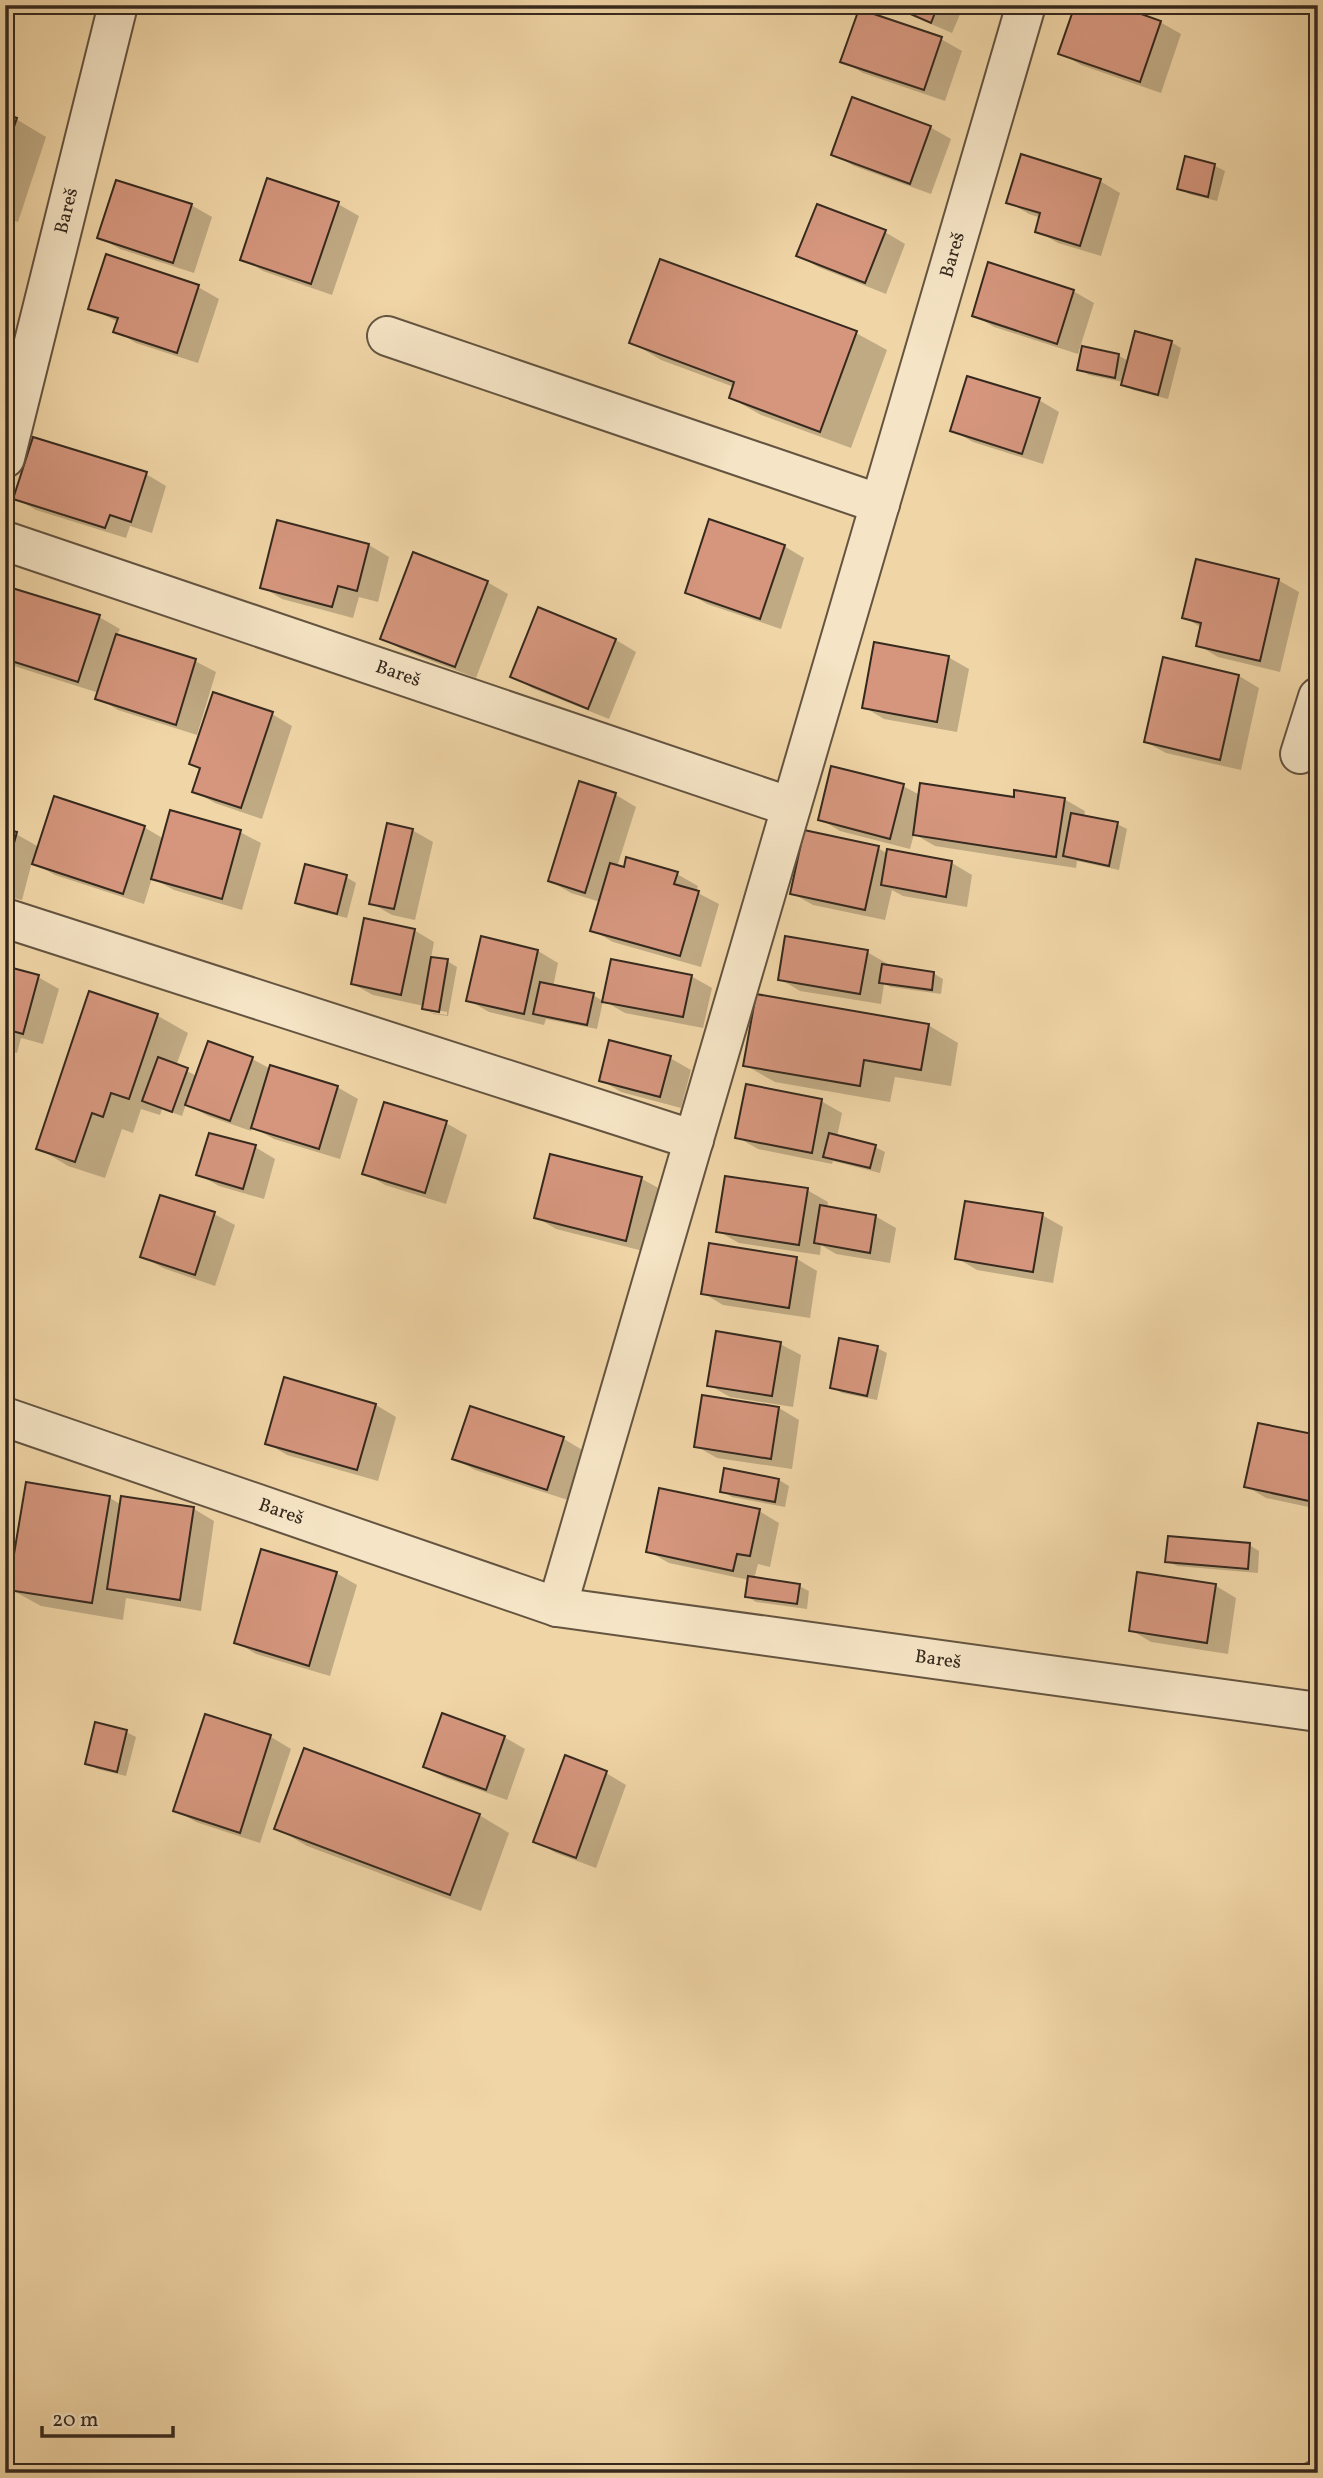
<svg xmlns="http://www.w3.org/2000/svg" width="1323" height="2478" font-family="Vollkorn,serif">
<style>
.green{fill:#c1bb82;stroke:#7c7250;stroke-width:2}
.shadow{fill:#0003;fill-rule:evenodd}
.building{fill:#d5967d;stroke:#36291e;stroke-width:2}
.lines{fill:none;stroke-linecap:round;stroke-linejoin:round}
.minor-casing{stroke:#645440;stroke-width:42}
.minor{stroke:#f5e4c5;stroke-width:38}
.labels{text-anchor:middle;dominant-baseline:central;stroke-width:5;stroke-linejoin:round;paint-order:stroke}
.street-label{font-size:19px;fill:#36291e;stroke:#f5e4c5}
</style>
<rect width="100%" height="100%" fill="#f0d5a6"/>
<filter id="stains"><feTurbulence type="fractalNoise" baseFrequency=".00286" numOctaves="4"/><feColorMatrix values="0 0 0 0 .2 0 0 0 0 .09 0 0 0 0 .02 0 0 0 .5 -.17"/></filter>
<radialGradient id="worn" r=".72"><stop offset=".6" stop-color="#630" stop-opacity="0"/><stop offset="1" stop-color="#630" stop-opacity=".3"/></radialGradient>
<path class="green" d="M1318,2457V2473H1287Z"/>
<g class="shadow">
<path d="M887,5H964L952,33Z"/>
<path d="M1149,5H1168L1166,11Z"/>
<path d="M860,11L941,39L962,51L945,101L863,73L843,61Z"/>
<path d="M1160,22L1181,34L1161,93L1081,65L1061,53Z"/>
<path d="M5,116L16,119L46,137L18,222L5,218Z"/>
<path d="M930,127L951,139L931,194L854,166L833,154Z"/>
<path d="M1186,158L1215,166L1225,171L1217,201L1189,194L1179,188Z"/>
<path d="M1100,181L1120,193L1101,256L1058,243L1037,231L1041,218L1029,214L1008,202Z"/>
<path d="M338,204L359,216L332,295L263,271L242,259Z"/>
<path d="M191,205L212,217L194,273L120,249L100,238Z"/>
<path d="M885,232L905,244L886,294L818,267L798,255Z"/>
<path d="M661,261L856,333L887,350L851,448L761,415L731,398L734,387L661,360L631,342Z"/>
<path d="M198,287L219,299L198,363L136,343L116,331L118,322L90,308Z"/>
<path d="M1073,291L1094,303L1078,354L994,327L974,315Z"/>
<path d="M1171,342L1181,348L1168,399L1133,390L1123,384V382L1089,375L1079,369L1083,348L1119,356L1129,361Z"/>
<path d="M1039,400L1059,412L1043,464L973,442L952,430Z"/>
<path d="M146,474L166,486L152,533L130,526L126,538L36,510L15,498Z"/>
<path d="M279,522L369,545L389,557L378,602L359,597L353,618L282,599L262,587Z"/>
<path d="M784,546L804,558L781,629L707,604L687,592Z"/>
<path d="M1278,580L1299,592L1280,672L1218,657L1198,645L1202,628L1184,617Z"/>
<path d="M487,582L508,594L476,678L403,650L383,639Z"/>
<path d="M539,609L616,640L636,652L609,719L532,688L512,676Z"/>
<path d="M5,615L99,617L120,629L117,636L195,661L216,672L197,735L118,710L98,698L99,693L14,666L5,661Z"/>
<path d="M948,657L969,669L957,732L884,719L864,707Z"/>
<path d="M1165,659L1239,676L1259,688L1241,770L1166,753L1146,742Z"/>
<path d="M272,714L292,726L262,819L215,803L194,791L201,769L191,763Z"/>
<path d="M580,784L616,795L636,807L617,867L677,874L698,886L696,892L719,904L701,967L613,942L592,930L600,902L571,893L550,881Z"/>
<path d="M903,786L920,795L1064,799L1085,811L1084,817L1117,824L1127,829L1119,870L1077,861L1076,868L935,846L914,834L910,849L840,831L820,819Z"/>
<path d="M144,827L164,839L240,832L261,843L242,910L174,890L152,878L144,904L55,875L32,862L22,900L5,896V831L16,834L39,847Z"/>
<path d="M412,830L433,842L415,920L392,915L371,903Z"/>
<path d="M878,848L888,854L889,851L952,863L972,875L967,907L903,896L892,890L885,920L813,905L792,893Z"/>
<path d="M346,877L356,883L347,918L307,908L297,902Z"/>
<path d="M414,930L434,942L431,958L447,961L457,967L448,1016L433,1014L424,1006L373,995L353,984ZM432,1009L447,1012V1015L432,1013Z"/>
<path d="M538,951L558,963L553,987L593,995L603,1001L597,1029L546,1019L544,1025L489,1012L468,1000Z"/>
<path d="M867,952L888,964L887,967L933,973L943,979L941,994L891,987L884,984L881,1004L800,991L780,979Z"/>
<path d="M5,968L38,977L59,989L43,1044L21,1038L17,1053L5,1050Z"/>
<path d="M691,976L712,988L703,1028L625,1013L604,1001Z"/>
<path d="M90,993L158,1016L188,1033L176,1066L197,1076L252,1059L271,1069L337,1087L358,1099L340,1159L274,1139L252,1127L251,1131L208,1116L186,1104L182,1116L162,1109L160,1115L141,1109L133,1133L122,1129L105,1178L68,1166L38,1148Z"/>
<path d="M928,1025L958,1043L951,1086L895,1077L890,1102L775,1082L745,1065Z"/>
<path d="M670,1058L691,1070L681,1108L621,1092L601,1080Z"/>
<path d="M821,1101L842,1113L837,1137L875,1147L885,1152L880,1173L833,1161L832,1164L758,1149L737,1137Z"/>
<path d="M446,1123L467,1135L446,1204L385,1185L365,1173Z"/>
<path d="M255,1147L275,1159L264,1199L219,1186L199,1175Z"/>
<path d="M551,1156L642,1179L662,1190L647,1252L556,1229L536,1217Z"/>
<path d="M807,1190L828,1202L827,1208L875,1216L896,1228L890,1263L836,1254L821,1245L820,1255L739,1243L718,1231Z"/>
<path d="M214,1214L235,1225L215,1286L163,1268L142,1256Z"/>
<path d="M1042,1215L1063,1227L1053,1283L977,1270L957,1258Z"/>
<path d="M710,1245L797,1259L817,1271L810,1318L723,1305L703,1293Z"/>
<path d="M780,1344L801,1355L793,1407L730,1397L709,1385Z"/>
<path d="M877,1348L887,1353L877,1400L842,1393L832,1387Z"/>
<path d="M285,1379L376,1405L396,1417L378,1481L287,1455L267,1443Z"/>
<path d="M704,1397L779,1408L799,1420L792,1469L717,1458L696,1446Z"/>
<path d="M471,1408L564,1439L584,1451L568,1500L475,1470L454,1458Z"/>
<path d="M1318,1437V1509L1266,1498L1246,1486Z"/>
<path d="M779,1480L789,1486L785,1507L732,1497L722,1491Z"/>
<path d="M28,1484L110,1498L122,1505L194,1509L214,1521L201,1611L126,1598L123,1620L41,1606L10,1589Z"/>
<path d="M759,1511L779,1523L770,1567L758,1564L754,1579L799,1586L809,1591L807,1609L756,1602L746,1596L749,1580L669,1563L648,1551Z"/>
<path d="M1249,1545L1259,1551L1258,1573L1177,1566L1167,1561Z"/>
<path d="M336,1573L357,1585L330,1676L256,1654L236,1642Z"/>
<path d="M1138,1574L1216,1586L1236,1598L1228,1654L1151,1642L1131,1630Z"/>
<path d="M206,1716L271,1737L291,1749L260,1843L196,1822L175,1810Z"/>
<path d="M126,1732L136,1737L126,1776L97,1769L87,1763Z"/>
<path d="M504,1737L525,1749L507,1800L446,1778L425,1767Z"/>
<path d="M606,1773L626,1785L596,1868L556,1853L535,1841Z"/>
<path d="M479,1815L509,1833L481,1911L307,1846L276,1828Z"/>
</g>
<g class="building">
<path d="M890,5H938L931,23Z"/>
<path d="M1075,5H1116L1161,21L1140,82L1058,54Z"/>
<path d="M859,9L942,37L924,90L840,62Z"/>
<path d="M852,97L931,126L910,184L831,155Z"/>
<path d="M5,114L17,118L5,153Z"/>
<path d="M1021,154L1101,179L1080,246L1035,232L1040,213L1006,203Z"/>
<path d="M1185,156L1215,164L1208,197L1177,189Z"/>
<path d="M267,178L339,202L311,284L240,260Z"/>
<path d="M116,180L192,204L173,263L97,238Z"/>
<path d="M817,204L886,230L865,283L796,256Z"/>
<path d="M106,254L199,285L177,353L113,332L118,318L88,309Z"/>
<path d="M660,259L857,331L820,432L729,398L734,382L629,343Z"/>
<path d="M988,262L1074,290L1057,344L972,316Z"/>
<path d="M1135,331L1172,341L1158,395L1121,385Z"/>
<path d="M1082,346L1119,354L1115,378L1077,370Z"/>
<path d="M967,376L1040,398L1022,454L950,431Z"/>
<path d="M33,437L147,472L131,522L110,515L105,528L13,499Z"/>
<path d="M709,519L785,545L760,619L685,593Z"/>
<path d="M277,520L369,544L357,591L338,586L332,607L260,588Z"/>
<path d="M413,552L488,581L455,667L380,639Z"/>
<path d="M1196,559L1279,579L1260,661L1196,646L1201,623L1182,618Z"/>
<path d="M12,588L100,615L78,682L5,659V609Z"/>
<path d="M538,607L616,639L588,709L510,677Z"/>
<path d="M116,634L196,659L176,725L95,699Z"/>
<path d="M874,642L949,656L937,722L862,708Z"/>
<path d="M1163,657L1239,675L1220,760L1144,742Z"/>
<path d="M213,692L273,712L241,808L192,792L200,768L189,764Z"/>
<path d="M831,766L904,784L890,839L818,820Z"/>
<path d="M579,781L616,793L585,893L548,881Z"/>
<path d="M920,783L1014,797V790L1065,798L1056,857L913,835Z"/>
<path d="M54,796L145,826L123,894L32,864Z"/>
<path d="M170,810L241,830L222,899L151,879Z"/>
<path d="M1071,813L1118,822L1109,866L1063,856Z"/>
<path d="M387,823L413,829L394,909L369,904Z"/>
<path d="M5,829L17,832L5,876Z"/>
<path d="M804,830L879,846L865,910L790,894Z"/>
<path d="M887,849L952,861L946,897L881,885Z"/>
<path d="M626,857L678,872L674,884L699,891L680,956L590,931L610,863L624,867Z"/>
<path d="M305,864L347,875L337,914L295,903Z"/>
<path d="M364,918L415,929L401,995L351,984Z"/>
<path d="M481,936L538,950L524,1014L466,1001Z"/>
<path d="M785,936L868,950L860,994L778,980Z"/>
<path d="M431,957L448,959L439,1012L422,1009Z"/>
<path d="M611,959L692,975L683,1017L602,1002Z"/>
<path d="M882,964L934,972L932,990L879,983Z"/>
<path d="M5,966L39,975L23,1034L5,1029Z"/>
<path d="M540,982L594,993L587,1025L533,1014Z"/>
<path d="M89,991L158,1014L129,1099L111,1093L103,1117L92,1113L75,1162L36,1149Z"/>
<path d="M756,994L929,1024L921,1070L864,1060L860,1086L743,1066Z"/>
<path d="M609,1040L671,1056L660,1097L599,1081Z"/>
<path d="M208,1041L253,1057L230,1121L185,1105Z"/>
<path d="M158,1057L188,1068L172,1112L142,1101Z"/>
<path d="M270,1065L338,1086L319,1149L251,1128Z"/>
<path d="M746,1084L822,1099L812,1153L735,1138Z"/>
<path d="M384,1102L447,1121L425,1193L362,1174Z"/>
<path d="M209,1133L256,1145L243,1189L196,1175Z"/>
<path d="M829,1133L876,1145L870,1168L823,1157Z"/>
<path d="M550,1154L642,1177L626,1241L534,1218Z"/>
<path d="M725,1176L808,1188L799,1245L716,1232Z"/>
<path d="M160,1195L215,1212L195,1275L140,1257Z"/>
<path d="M965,1201L1043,1213L1033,1272L955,1259Z"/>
<path d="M820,1205L876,1215L870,1253L814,1243Z"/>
<path d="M1318,1229V1274L1311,1273Z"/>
<path d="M709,1243L797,1257L789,1308L701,1294Z"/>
<path d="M716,1331L781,1342L772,1396L707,1386Z"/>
<path d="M839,1338L878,1346L867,1396L830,1388Z"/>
<path d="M284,1377L376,1404L357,1470L265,1444Z"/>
<path d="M702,1395L779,1407L771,1459L694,1447Z"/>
<path d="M470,1406L564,1437L547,1490L452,1459Z"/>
<path d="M1258,1423L1318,1435V1503L1244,1487Z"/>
<path d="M724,1468L779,1479L775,1502L720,1492Z"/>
<path d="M26,1482L110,1496L92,1603L8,1590Z"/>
<path d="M659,1488L760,1509L750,1556L737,1554L733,1571L646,1552Z"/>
<path d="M121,1496L194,1507L180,1600L107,1589Z"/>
<path d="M1168,1536L1250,1543L1248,1569L1165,1562Z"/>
<path d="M261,1549L337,1572L309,1666L234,1643Z"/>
<path d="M1137,1572L1216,1584L1207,1643L1129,1631Z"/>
<path d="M748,1576L800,1584L797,1604L745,1597Z"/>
<path d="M442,1713L505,1736L486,1790L423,1767Z"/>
<path d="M205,1714L271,1735L240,1833L173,1811Z"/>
<path d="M95,1722L127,1730L117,1772L85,1764Z"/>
<path d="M304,1748L480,1814L450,1895L274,1829Z"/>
<path d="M565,1755L607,1771L576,1858L533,1842Z"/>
</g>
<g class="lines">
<g class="minor-casing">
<g id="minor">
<path d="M387,336L880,504"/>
<path d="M5,458L118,5"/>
<path d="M5,541L791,807"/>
<path d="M1300,754L1318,697"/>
<path d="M5,918L694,1140"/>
<path d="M5,1417L557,1607L1318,1712"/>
<path d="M557,1607L1026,5"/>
</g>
</g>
<use href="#minor" class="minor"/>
</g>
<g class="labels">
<g class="street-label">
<text transform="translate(67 211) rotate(-76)">Bareš</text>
<text transform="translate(953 255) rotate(-74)">Bareš</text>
<text transform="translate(398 674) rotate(19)">Bareš</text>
<text transform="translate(281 1512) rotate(19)">Bareš</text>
<text transform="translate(938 1660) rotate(8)">Bareš</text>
</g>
</g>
<rect width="1323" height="2478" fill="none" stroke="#f0d5a6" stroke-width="28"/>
<rect x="7" y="7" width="1309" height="2464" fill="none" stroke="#36291e" stroke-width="3.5"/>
<rect x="14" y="14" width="1295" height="2450" fill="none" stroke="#36291e" stroke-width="2"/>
<path d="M42 2426v10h131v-10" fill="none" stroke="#36291e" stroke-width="3.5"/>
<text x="52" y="2426" font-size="21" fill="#36291e" stroke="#f5e4c5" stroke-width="5" paint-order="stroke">20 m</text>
<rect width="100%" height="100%" filter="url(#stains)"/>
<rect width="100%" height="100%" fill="url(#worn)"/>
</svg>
